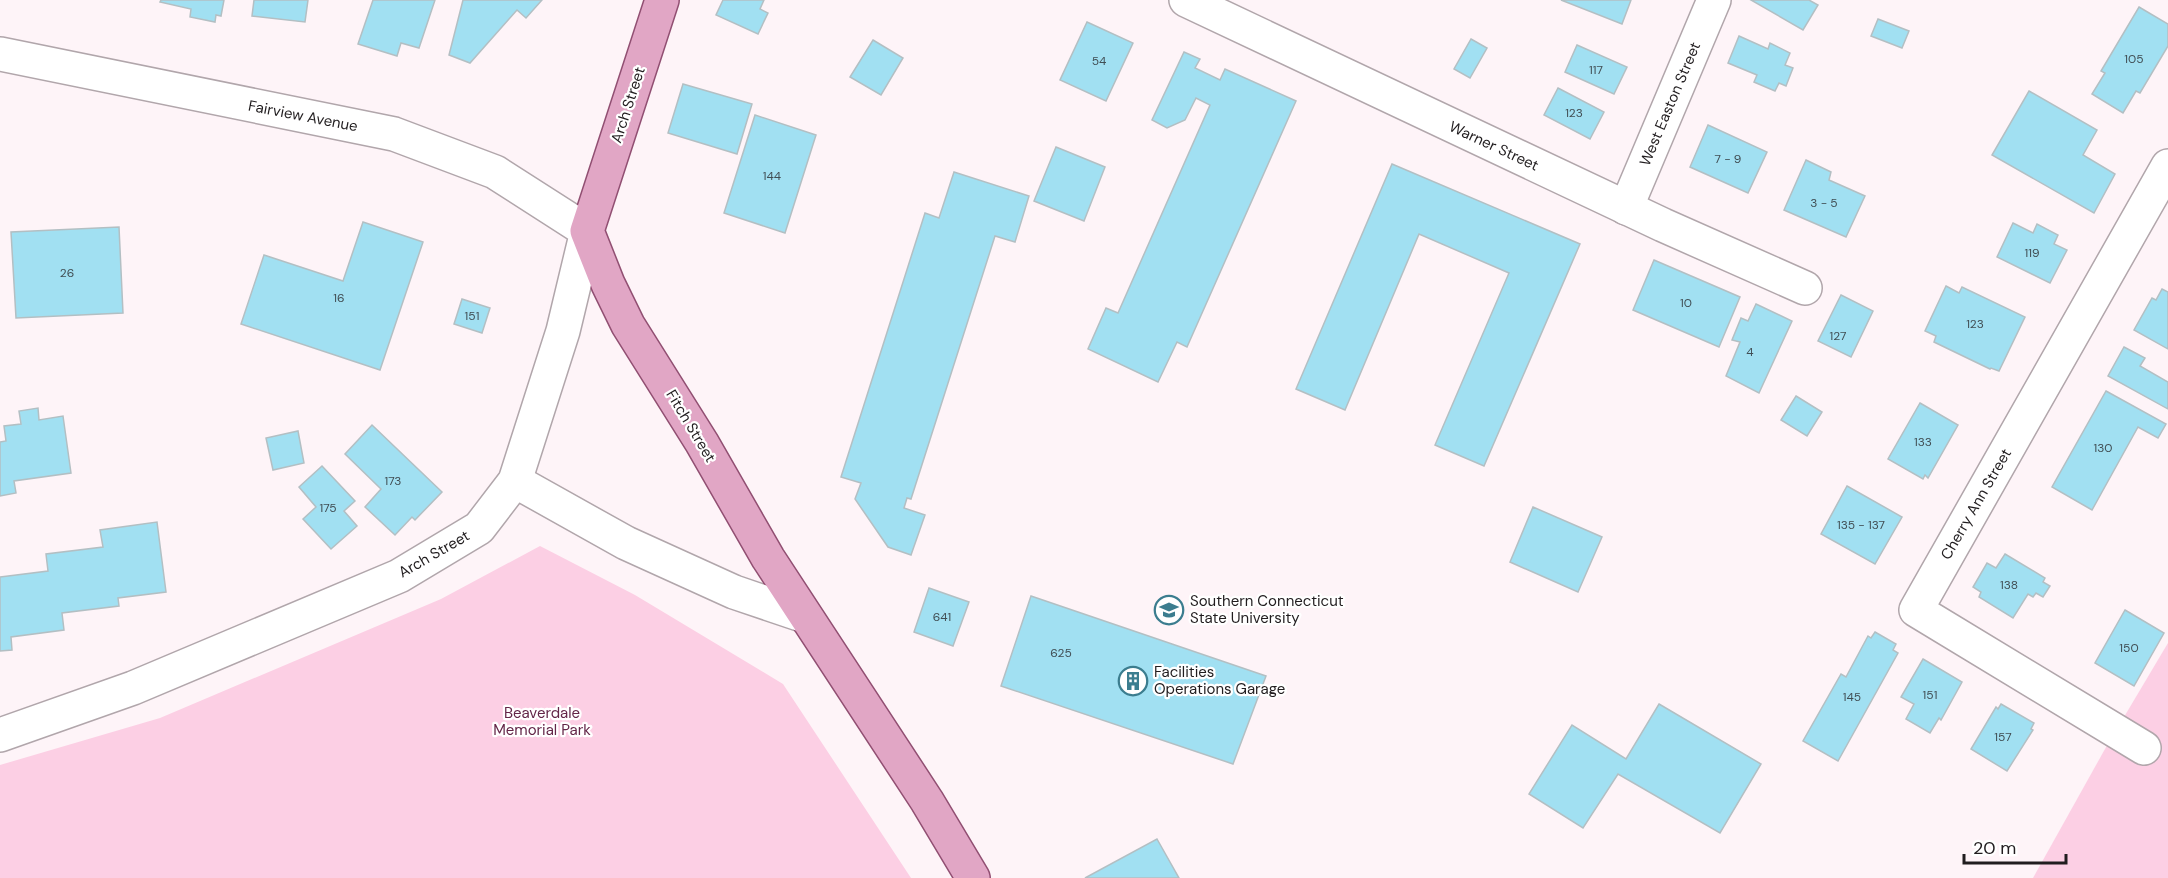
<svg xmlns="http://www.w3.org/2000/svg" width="2168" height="878" font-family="'DM Sans',sans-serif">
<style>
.green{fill:#fccfe4}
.building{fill:#a1e0f2;stroke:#b3bfc3;stroke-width:1.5}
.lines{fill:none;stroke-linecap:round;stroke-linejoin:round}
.minor-casing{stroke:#b1a6ab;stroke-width:36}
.major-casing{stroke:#914f72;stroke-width:36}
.minor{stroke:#fff;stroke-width:33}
.major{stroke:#e1a6c5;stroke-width:33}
.labels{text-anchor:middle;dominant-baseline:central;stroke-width:4.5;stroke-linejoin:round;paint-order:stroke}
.number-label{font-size:12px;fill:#414e54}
.street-label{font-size:15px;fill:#211d1f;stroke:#fff}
.poi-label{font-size:15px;fill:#211d1f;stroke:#fff;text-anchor:start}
.park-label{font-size:15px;fill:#632648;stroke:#fff}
</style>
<rect width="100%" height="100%" fill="#fef4f8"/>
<g class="green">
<path d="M540,546L635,595L783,684L911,878H0V765L160,718L441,599Z"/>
<path d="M2168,643V878H2033L2105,749Z"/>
</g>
<g class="building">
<path d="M161,0H224L221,16L216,15L215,22L190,17L191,9L160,2Z"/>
<path d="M254,0H308L305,22L252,16Z"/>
<path d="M373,0H435L419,48L401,43L397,56L358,44Z"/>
<path d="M463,0H542L526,18L517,10L470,63L449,55Z"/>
<path d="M723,0H764L760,9L768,13L758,34L716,15Z"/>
<path d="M1561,0H1631L1622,24Z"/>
<path d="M1751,0H1809L1818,5L1803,30Z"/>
<path d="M2139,7L2168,24V46L2140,93L2136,91L2123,113L2092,94L2105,73L2101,71Z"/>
<path d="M1878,19L1909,31L1902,48L1871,36Z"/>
<path d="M1087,22L1133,43L1106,101L1060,80Z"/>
<path d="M1739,36L1768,49L1770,43L1790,53L1785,65L1793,68L1786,86L1779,83L1775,91L1754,82L1757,75L1728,63Z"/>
<path d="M1471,39L1487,48L1470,78L1454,69Z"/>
<path d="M873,40L903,58L881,95L850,77Z"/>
<path d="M1577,45L1627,67L1614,94L1565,72Z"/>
<path d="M1184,52L1200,59L1195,68L1220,80L1225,69L1296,101L1187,347L1177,342L1158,382L1088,349L1106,308L1118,313L1210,105L1196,98L1185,120L1167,128L1152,120Z"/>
<path d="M683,84L752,104L737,154L668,133Z"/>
<path d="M1558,88L1604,112L1590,139L1544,115Z"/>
<path d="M2029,91L2097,130L2083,155L2115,174L2094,213L1992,155Z"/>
<path d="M755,115L816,135L785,233L724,213Z"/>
<path d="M1708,125L1767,152L1748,193L1690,167Z"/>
<path d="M1056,147L1105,167L1084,221L1034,201Z"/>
<path d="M1806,160L1831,172L1829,180L1865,196L1846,237L1784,210Z"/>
<path d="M1392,164L1580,244L1484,466L1435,445L1509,273L1419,234L1345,410L1296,389Z"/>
<path d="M954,172L1029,196L1015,242L995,236L911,499L907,498L904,508L925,515L911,555L888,547L855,499L861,483L841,477L925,213L939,218Z"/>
<path d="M363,222L423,242L380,370L241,324L264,255L343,281Z"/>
<path d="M2013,223L2033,233L2037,224L2058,235L2054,244L2067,250L2050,283L1997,257Z"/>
<path d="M119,227L123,313L16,318L11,232Z"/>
<path d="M1654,260L1740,297L1719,347L1633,310Z"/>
<path d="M1946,286L1959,293L1962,287L2025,317L1999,371L1991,368L1990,369L1934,342L1936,336L1925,331Z"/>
<path d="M2162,289L2168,292V349L2134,330L2152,298L2156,300Z"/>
<path d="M1841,295L1873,311L1851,357L1818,341Z"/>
<path d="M462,299L490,308L482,333L454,324Z"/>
<path d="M1756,304L1792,321L1759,393L1726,376L1740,342L1732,340L1741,318L1748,321Z"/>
<path d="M2124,347L2145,358L2140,366L2168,382V409L2108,376Z"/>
<path d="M2106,391L2166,424L2158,438L2138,427L2092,510L2052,487Z"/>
<path d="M1796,396L1822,412L1807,436L1781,420Z"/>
<path d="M1920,403L1958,425L1928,478L1925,475L1923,479L1888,459Z"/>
<path d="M38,408L39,420L63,416L71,473L14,481L16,493L0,496V442L6,441L4,426L21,424L19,411Z"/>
<path d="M372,425L442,492L415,520L412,517L395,535L365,507L381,489L345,454Z"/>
<path d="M298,431L304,463L273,470L266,438Z"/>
<path d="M322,466L355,501L344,511L357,526L331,549L303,519L316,507L299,487Z"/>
<path d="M1847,486L1902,517L1875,564L1821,534Z"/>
<path d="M1533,507L1602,537L1578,592L1510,562Z"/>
<path d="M157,522L166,592L118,598L119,606L62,613L64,630L11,637L12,650L0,651V577L48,571L46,554L103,547L100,530Z"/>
<path d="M2005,554L2045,578L2043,582L2050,586L2043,597L2036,593L2033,597L2028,594L2013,618L1979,597L1981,592L1973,587L1987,563L1996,568Z"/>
<path d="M929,588L969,602L953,646L914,632Z"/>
<path d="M1031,596L1266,676L1233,764L1001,686Z"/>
<path d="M2125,610L2164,633L2134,686L2095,663Z"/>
<path d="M1875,632L1896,644L1893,650L1898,653L1838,761L1803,741L1841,674L1846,677L1868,636L1871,638Z"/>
<path d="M1923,659L1962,682L1941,720L1939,718L1930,733L1906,719L1914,704L1901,697Z"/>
<path d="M1659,704L1761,764L1720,833L1618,774L1583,828L1529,794L1572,725L1626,759Z"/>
<path d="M2001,704L2034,723L2031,729L2033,730L2007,771L1971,749L1996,707L1998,709Z"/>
<path d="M1157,839L1179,878H1085Z"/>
</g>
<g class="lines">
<g class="minor-casing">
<g id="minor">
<path d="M1186,0L1663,225L1805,288"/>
<path d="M0,54L394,134L495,172L587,231L563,331L515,481L479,528L399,576L133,688L0,735"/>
<path d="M1626,208L1714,0"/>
<path d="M515,481L626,543L734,592L805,616"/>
<path d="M2144,748L1916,610L2168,166"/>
</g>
</g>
<g class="major-casing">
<path id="major" d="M662,0L587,231L608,284L628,325L702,443L768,558L927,801L973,878"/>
</g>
<use href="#minor" class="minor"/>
<use href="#major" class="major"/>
</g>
<defs>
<g id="university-ring" transform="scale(1.5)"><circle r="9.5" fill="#fff" stroke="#3b7d8f" stroke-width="1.5"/><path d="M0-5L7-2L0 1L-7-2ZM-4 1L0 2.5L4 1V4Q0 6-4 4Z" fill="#3b7d8f"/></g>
<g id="building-ring" transform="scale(1.5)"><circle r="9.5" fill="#fff" stroke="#3b7d8f" stroke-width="1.5"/><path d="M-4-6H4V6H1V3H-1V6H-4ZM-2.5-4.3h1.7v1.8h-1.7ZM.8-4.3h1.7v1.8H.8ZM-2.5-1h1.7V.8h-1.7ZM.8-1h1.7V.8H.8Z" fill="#3b7d8f"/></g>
</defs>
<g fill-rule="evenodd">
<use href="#university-ring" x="1169" y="610"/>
<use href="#building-ring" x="1133" y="681"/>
</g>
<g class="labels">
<g class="number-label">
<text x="2134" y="59">105</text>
<text x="1099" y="61">54</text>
<text x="1596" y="70">117</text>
<text x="1574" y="113">123</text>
<text x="1728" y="159">7 - 9</text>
<text x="772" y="176">144</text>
<text x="1824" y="203">3 - 5</text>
<text x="2032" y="253">119</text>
<text x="67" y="273">26</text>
<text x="339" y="298">16</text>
<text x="1686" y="303">10</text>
<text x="472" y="316">151</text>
<text x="1975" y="324">123</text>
<text x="1838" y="336">127</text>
<text x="1750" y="352">4</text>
<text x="1923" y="442">133</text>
<text x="2103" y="448">130</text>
<text x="393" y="481">173</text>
<text x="328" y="508">175</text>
<text x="1861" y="525">135 - 137</text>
<text x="2009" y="585">138</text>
<text x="942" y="617">641</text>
<text x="2129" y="648">150</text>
<text x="1061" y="653">625</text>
<text x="1930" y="695">151</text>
<text x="1852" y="697">145</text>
<text x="2003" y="737">157</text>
</g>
<g class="street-label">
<text transform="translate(1670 104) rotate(-67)">West Easton Street</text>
<text transform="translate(628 105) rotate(-72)">Arch Street</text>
<text transform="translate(303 116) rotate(11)">Fairview Avenue</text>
<text transform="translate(1494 146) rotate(25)">Warner Street</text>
<text transform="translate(691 426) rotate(59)">Fitch Street</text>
<text transform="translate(1976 504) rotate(-60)">Cherry Ann Street</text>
<text transform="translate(434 554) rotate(-30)">Arch Street</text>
</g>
<g class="poi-label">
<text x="1190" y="601">Southern Connecticut<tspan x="1190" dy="17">State University</tspan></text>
<text x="1154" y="672">Facilities<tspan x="1154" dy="17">Operations Garage</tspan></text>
</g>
<g class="park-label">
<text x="542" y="713">Beaverdale<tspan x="542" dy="17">Memorial Park</tspan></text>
</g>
</g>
<path d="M1964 854v9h102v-9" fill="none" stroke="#211d1f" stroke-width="3"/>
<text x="1973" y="854" font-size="18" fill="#211d1f" stroke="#ffffff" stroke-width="4.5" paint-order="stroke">20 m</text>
</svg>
